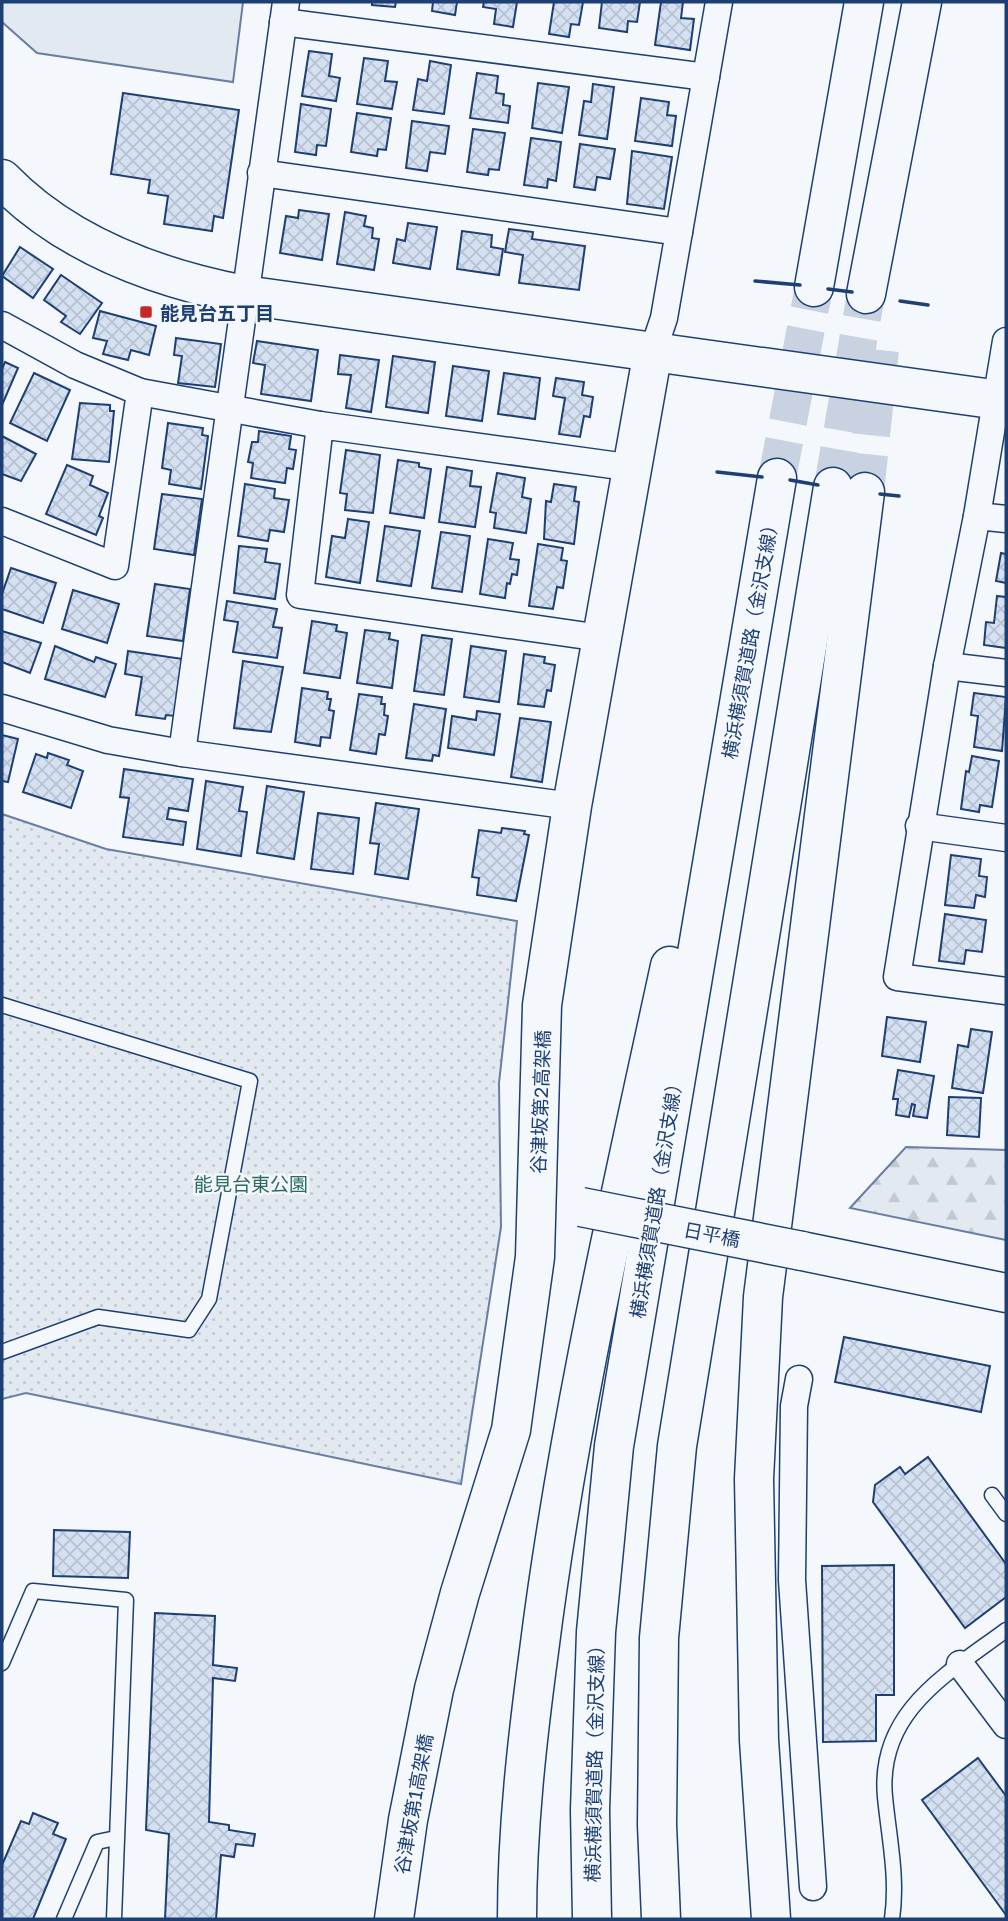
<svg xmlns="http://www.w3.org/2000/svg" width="1008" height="1921" font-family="'Golos Text','Noto Sans JP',sans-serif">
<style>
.grass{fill:#e3e9f0;stroke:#687fa3;stroke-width:2}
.forest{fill:url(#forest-firs);stroke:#687fa3;stroke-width:2}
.park{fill:url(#park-dots);stroke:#687fa3;stroke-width:2}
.building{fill:url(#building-cross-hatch);stroke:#1d3f73;stroke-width:2}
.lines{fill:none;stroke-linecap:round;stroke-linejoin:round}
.highway-tunnel{stroke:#c9d2e0;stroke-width:38;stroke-dasharray:38 19;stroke-linecap:butt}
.lane-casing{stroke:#1d3f73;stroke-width:17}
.street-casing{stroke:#1d3f73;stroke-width:29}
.secondary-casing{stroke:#1d3f73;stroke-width:41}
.highway-casing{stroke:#1d3f73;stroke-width:41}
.lane{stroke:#f4f7fb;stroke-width:14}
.street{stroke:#f4f7fb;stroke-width:26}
.secondary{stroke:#f4f7fb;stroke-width:38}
.highway{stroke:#f4f7fb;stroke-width:38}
.secondary-bridge-casing{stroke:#1d3f73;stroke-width:41;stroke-linecap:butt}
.secondary-bridge{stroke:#f4f7fb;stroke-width:38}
.wall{stroke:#1d3f73;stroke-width:3.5}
.poi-dot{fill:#c62828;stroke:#f4f7fb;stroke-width:2.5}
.labels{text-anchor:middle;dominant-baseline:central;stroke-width:5;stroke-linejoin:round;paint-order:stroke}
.poi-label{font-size:19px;font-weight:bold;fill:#1d3f73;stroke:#f4f7fb;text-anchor:start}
.street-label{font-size:19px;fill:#1d3f73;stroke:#f4f7fb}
.park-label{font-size:19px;fill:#2c6c60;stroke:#f4f7fb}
</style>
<defs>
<pattern id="forest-firs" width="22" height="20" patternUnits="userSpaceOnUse" patternTransform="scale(1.75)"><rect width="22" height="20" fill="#e3e9f0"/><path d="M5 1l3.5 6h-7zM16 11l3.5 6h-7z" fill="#c2c9d1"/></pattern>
<pattern id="park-dots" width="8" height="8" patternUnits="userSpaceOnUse" patternTransform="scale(1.75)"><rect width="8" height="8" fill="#e3e9f0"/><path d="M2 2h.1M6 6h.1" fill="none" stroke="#c2c9d1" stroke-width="1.8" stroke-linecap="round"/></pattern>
<pattern id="building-cross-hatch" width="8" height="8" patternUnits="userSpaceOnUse" patternTransform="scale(1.75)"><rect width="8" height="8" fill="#d5e0f0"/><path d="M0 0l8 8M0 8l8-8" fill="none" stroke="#b6c1d1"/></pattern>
</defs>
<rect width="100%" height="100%" fill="#f4f7fb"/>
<path class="grass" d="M2,2H243L233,82L37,53L2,22Z"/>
<path class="forest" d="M906,1147L1006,1150V1240L850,1208Z"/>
<path class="park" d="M2,814L106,849L517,921L499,1083L501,1227L461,1484L26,1393L2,1399Z"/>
<g class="building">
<path d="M372,2H396L395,7L372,5Z"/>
<path d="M433,2H457L455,15L432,11Z"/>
<path d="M484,2H517L513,27L494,24L496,9L483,7Z"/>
<path d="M554,2H583L579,25L571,24L569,37L549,34Z"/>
<path d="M602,2H640L637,22L628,21L627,32L599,28Z"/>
<path d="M661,2H683L681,18L694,19L690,50L655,45Z"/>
<path d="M309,51L332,54L329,76L340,78L336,101L302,96Z"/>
<path d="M364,58L388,61L385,81L397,82L392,109L357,104Z"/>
<path d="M430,61L451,65L444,114L413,110L418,79L427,81Z"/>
<path d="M477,73L498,76L496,93L504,94L503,105L510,106L508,123L470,118Z"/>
<path d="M538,83L569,87L562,133L532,128Z"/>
<path d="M593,84L614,87L607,139L579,135L584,101L591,102Z"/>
<path d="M123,93L239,110L223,218L214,216L212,231L164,224L168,196L148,193L150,180L111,174Z"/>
<path d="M641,98L669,102L667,115L676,116L672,146L635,141Z"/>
<path d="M301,104L331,109L326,146L317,145L316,155L295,152Z"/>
<path d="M357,113L391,118L386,150L378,149L377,156L351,152Z"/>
<path d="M412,121L449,126L445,154L430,152L427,171L406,168Z"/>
<path d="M473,129L505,133L499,170L489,169L488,175L467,172Z"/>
<path d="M531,138L561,142L556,181L548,179L547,188L524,185Z"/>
<path d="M580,144L615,149L610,179L597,177L595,190L574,187Z"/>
<path d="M632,151L672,157L664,209L627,204Z"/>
<path d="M299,210L329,214L322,260L280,253L286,216L298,218Z"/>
<path d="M345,212L366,216L364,226L373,228L372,238L379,239L374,270L337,264Z"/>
<path d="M408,223L437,227L430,269L393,263L397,239L405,241Z"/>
<path d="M509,229L533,232L532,239L585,246L579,290L519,283L523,255L505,252Z"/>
<path d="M462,231L492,235L491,247L503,249L499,275L457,269Z"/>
<path d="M20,247L53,269L33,298L2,276Z"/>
<path d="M61,275L102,303L80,334L61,322L66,316L44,300Z"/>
<path d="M100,311L156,326L149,355L131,350L128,360L103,354L107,341L93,338Z"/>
<path d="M176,338L221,344L215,387L178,383L182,356L174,355Z"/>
<path d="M257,341L318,350L311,401L261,394L265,365L253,363Z"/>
<path d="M340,355L379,360L371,412L346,408L351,375L338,374Z"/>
<path d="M393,356L435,362L428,413L386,407Z"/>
<path d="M5,362L18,368L2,405V369Z"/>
<path d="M453,366L489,371L482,421L446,416Z"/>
<path d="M34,373L70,390L47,441L10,423Z"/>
<path d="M504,373L540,378L535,419L498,414Z"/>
<path d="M556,378L584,382L582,395L593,397L590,417L584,416L580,437L559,434L565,398L553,396Z"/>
<path d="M80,403L110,405V411H114L109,462L72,459Z"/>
<path d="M168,423L203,428L202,435L208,436L201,489L169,484L171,470L162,468Z"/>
<path d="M259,431L291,436L289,449L296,450L293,469L287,468L285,483L251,478L253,463L248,462L252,442H258Z"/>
<path d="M2,436L36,454L21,481L2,474Z"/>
<path d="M346,450L380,455L373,513L345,510L347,494L340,493Z"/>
<path d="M398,460L419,463V467L431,469L424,518L390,513Z"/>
<path d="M67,465L93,476L90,485L108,493L99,516L103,518L96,535L46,514Z"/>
<path d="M447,467L472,471L470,486L481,487L475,527L439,522Z"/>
<path d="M497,473L525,478L522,497L531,499L526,533L494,528L496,513L490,512Z"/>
<path d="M245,484L275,489L274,498L289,500L284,532L270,530L268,541L238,536Z"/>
<path d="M554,484L576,487L574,501L579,502L574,544L544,539L546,501L551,502Z"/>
<path d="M162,494L202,499L194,555L154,549Z"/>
<path d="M348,519L369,522L360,583L326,577L332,536L345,538Z"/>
<path d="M385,526L420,531L411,586L377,581Z"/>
<path d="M441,532L470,536L462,592L432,588Z"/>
<path d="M488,539L513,543L510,559L519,560L517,575L512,574L510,584L507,583L505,598L480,594Z"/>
<path d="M538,544L563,548L561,560L567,561L563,588L557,587L553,609L529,606Z"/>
<path d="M239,546L267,549L265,562L280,564L275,599L234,593Z"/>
<path d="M1001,553L1006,554V583L996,581Z"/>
<path d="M11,568L56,583L43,623L2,609V594Z"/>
<path d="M155,584L190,589L183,641L147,636Z"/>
<path d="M73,590L119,604L107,643L62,629Z"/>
<path d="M997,596L1006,597V648L984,645L986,622L994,623Z"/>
<path d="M227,601L277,609L273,627L282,628L277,658L233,652L238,622L224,620Z"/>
<path d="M312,621L337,625L336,631L347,633L340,678L304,673Z"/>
<path d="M365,630L390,633L389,639L398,641L392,688L357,683Z"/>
<path d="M2,631L41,643L30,673L2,662Z"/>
<path d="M422,635L452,639L444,695L414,691Z"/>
<path d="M55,646L94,662L96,657L116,664L105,697L45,679Z"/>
<path d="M471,646L506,651L499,702L464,697Z"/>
<path d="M128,651L183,659L175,716L166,715L165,719L136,715L142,677L125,674Z"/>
<path d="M524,654L545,657L544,663L555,665L551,691L547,690L544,707L518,704Z"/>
<path d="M243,661L283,667L271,732L234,728Z"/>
<path d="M302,688L328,692L327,699H331L329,710L334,711L330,738L321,737L320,746L295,742Z"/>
<path d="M974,693L1006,697L1002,751L974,747L978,716L971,715Z"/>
<path d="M359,694L382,697L381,704H385L384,715L388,716L385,735L379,734L376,754L350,750Z"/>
<path d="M414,704L446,709L439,756L433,755L432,761L406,758Z"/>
<path d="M477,711L500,714L494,755L448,748L452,716L476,720Z"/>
<path d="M520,718L551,722L542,782L511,777Z"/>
<path d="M2,735L18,739L8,782L2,781Z"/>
<path d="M48,753L69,760L67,765L83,771L71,808L23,792L36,754L47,758Z"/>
<path d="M972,756L999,761L992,807L980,805L979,812L961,809L966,771L969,772Z"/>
<path d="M124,769L193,779L188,811L169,808L167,819L186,822L183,845L123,837L129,798L120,797Z"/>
<path d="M206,781L243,787L239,811L247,812L241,856L197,849Z"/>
<path d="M267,786L304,792L294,859L257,853Z"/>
<path d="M376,803L419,809L408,879L375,874L379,844L370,843Z"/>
<path d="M318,813L359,818L353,874L311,869Z"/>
<path d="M502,828L525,831L524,834L529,835L516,901L477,895L479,878L472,877L479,830L501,833Z"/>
<path d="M951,855L981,859L979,876L987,877L985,897L976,895L974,908L945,905Z"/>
<path d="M945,914L986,920L982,952L966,950L964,964L939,961Z"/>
<path d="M887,1017L926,1022L920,1062L882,1056Z"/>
<path d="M971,1029L992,1032L983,1093L952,1088L958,1045L968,1047Z"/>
<path d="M898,1070L934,1076L927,1118L913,1116L915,1105L912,1104L909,1117L896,1115L898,1099H893Z"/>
<path d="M949,1097L981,1098L979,1137L947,1135Z"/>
<path d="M844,1337L990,1366L981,1412L835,1382Z"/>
<path d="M928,1457L1006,1564V1597L965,1628L873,1502L875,1485L900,1467L905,1474Z"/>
<path d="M54,1530L130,1532L128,1578L53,1576Z"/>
<path d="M894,1565V1695H876V1741L823,1742L822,1566Z"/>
<path d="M155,1613L215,1616L213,1665L237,1668L235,1681L213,1678L209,1822L229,1825V1830L255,1834L253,1846L236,1844L234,1857L221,1855L216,1919H165L169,1834L146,1830Z"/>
<path d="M978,1758L1006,1796V1915L922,1800Z"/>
<path d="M33,1813L58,1823L53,1834L66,1839L33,1919H2V1865L21,1821L29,1824Z"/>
</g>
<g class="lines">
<g class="highway-tunnel">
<path d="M777,478L814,287"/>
<path d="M833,487L866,294"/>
<path d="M865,492L880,350"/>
</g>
<g class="lane-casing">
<g id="lane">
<path d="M2,1005L250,1081L209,1299L189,1330L98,1317L2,1352"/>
<path d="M992,1495L1006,1514"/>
<path d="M2,1663L33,1591L126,1600L114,1919"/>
<path d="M64,1919L97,1842L116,1838"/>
<path d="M892,1919C898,1878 889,1838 885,1797C877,1712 947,1674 1006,1630"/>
</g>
</g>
<g class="street-casing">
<g id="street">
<path d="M283,22L706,77"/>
<path d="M261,173L679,232"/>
<path d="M2,325L75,365L140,392L115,566L2,521"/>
<path d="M1006,341L977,516L947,666L897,977L1006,991"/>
<path d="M653,351L664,318L719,2"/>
<path d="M140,392L320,425"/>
<path d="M977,516L1006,519"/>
<path d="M601,638L300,595L320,425L634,468"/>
<path d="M947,666L1006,673"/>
<path d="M2,708L108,740L182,753L572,806"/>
<path d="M182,753L286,2"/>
<path d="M919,826L1006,838"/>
<path d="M799,1379L794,1406L792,1580L813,1887"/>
<path d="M960,1664L1006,1725"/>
</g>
</g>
<g class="secondary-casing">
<g id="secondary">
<path d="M2,179C66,245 156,278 244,295L1006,401"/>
<path d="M802,1251L1006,1293"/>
<path d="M394,1919L408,1820L434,1689L460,1593L511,1430L535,1257L542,1005L572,806L653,351"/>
</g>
</g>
<g class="highway-casing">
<g id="highway">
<path d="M814,287L864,2"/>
<path d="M866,294L922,2"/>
<path d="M517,1919C517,1830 527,1740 539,1651C568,1420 621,1193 670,966"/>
<path d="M592,1919L590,1810L596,1632L614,1446L777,478"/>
<path d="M661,1919L657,1825L659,1638L677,1446L833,487"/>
<path d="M771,1919L759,1740L754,1479L763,1297L865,492"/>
</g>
</g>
<use href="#lane" class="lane"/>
<use href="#street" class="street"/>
<use href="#secondary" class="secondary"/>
<use href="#highway" class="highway"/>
<g class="secondary-bridge-casing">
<path id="secondary-bridge" d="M581,1207L802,1251"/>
</g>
<use href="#secondary-bridge" class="secondary-bridge"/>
<g class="wall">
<path d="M755,281L800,285"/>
<path d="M828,289L852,292"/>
<path d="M900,301L928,305"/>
<path d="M717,472L762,477"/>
<path d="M790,480L818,485"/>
<path d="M880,494L899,496"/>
</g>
</g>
<rect class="poi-dot" x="139" y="305" width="14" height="14" rx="3.5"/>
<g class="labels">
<g class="poi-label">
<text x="160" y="312">能見台五丁目</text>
</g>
<g class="street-label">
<text transform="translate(750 637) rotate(-80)">横浜横須賀道路（金沢支線）</text>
<text transform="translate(540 1102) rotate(-88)">谷津坂第2高架橋</text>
<text transform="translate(656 1196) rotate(-81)">横浜横須賀道路（金沢支線）</text>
<text transform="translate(712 1234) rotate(11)">日平橋</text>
<text transform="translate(594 1759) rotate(-89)">横浜横須賀道路（金沢支線）</text>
<text transform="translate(413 1804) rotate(-80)">谷津坂第1高架橋</text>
</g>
<g class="park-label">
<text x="251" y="1183">能見台東公園</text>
</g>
</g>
<rect width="1008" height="1921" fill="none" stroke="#1d3f73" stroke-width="7"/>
</svg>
